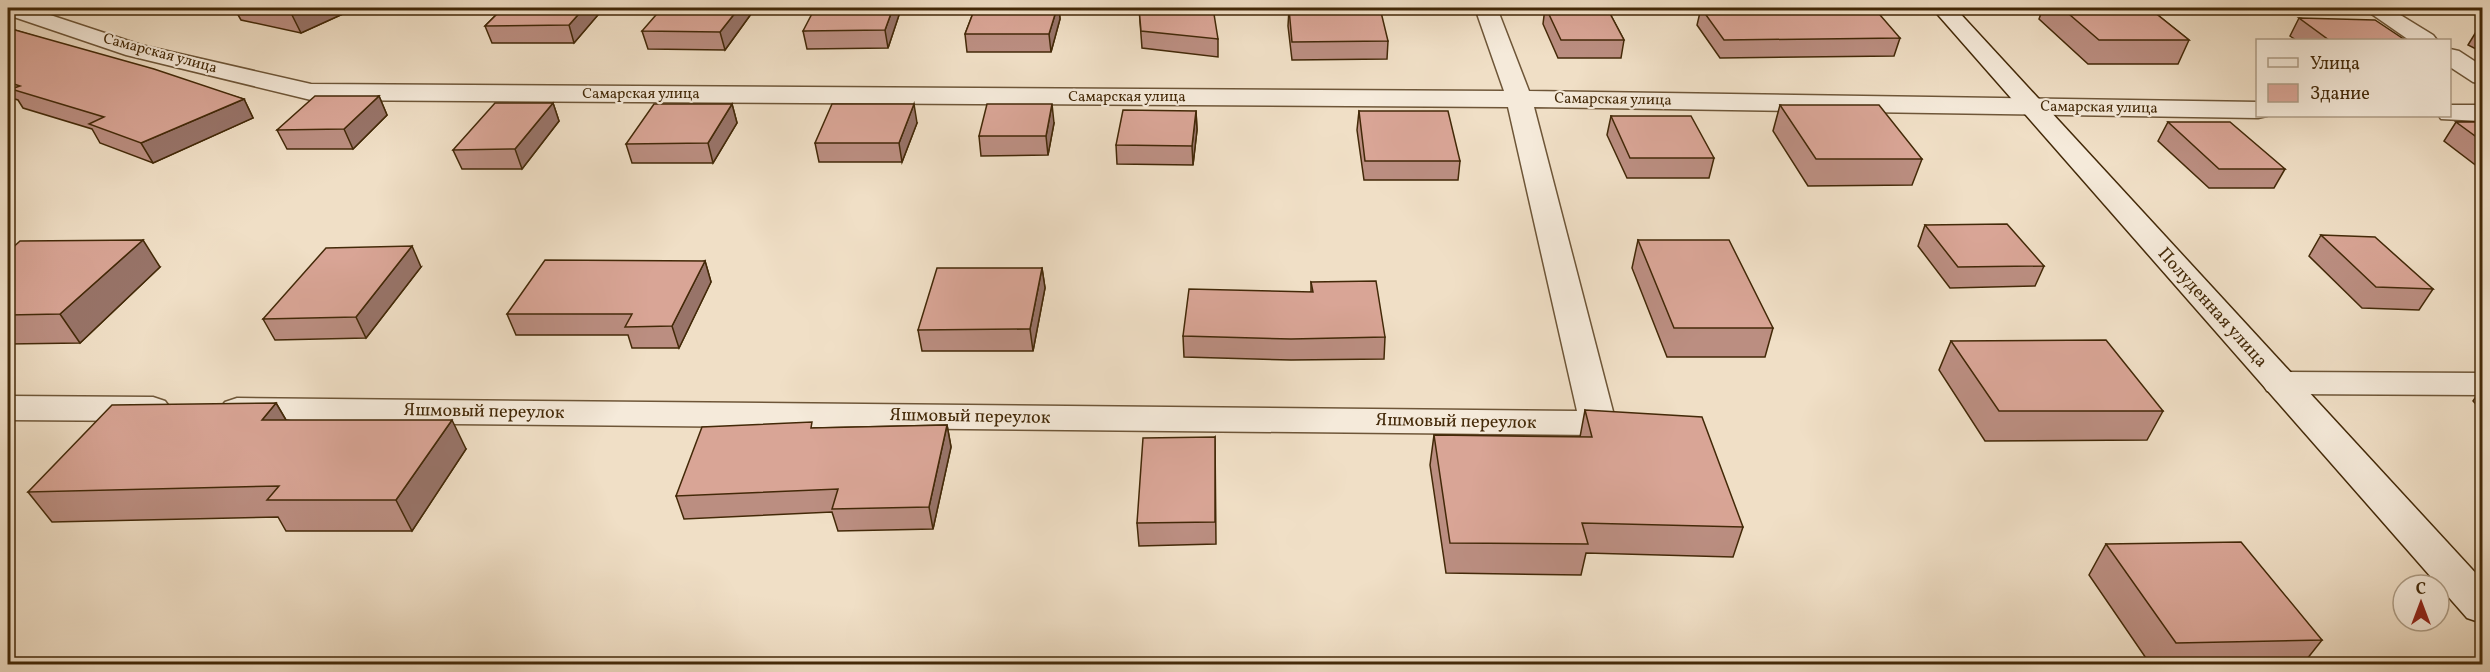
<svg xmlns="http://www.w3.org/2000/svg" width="2490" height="672" font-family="Vollkorn,serif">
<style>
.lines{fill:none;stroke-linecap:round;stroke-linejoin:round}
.street-casing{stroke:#6e5638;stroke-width:3}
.secondary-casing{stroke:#432908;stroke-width:3}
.street{fill:#f5eada;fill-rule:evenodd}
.secondary{fill:#f5eada;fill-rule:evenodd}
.wall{fill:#bb8e81;stroke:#432908;stroke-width:1.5}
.shaded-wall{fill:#987469;stroke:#432908;stroke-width:1.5}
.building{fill:#d9a596;stroke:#432908;stroke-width:1.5}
.labels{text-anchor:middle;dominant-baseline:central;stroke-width:4.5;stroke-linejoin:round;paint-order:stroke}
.far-street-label{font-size:15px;fill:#432908;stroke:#f5eada}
.street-label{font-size:18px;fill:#432908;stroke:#f5eada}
</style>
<rect width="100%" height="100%" fill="#f0dfc6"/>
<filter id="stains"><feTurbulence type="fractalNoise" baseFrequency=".00333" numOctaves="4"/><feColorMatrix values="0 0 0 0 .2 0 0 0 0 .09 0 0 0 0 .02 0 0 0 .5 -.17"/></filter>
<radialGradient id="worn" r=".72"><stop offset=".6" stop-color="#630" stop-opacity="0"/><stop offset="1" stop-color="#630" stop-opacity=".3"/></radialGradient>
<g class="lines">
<g class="street-casing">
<g id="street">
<path d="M8,8H29L141,45L311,84L1504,91L1475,8H1497L1529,91L2258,102V116H2267L2258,118L1534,107L1616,423L1611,431L1598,435L237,422L225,418L219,410L225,402L237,398L1577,411L1508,107L311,100L126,55L8,15Z"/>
<path d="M2363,8H2389L2433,35L2437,40H2409Z"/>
<path d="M2450,49L2459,51L2482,66V84L2473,82L2450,67Z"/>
<path d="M2450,105H2482V121L2441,119L2439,116H2450Z"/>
<path d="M2279,372L2482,373V395L2279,394L2267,391L2262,383L2267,375Z"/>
<path d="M8,396L153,397L165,401L171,409L165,417L153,421L8,420Z"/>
</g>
</g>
<g class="secondary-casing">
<path id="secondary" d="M1932,8H1955L2482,580V623L2467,618Z"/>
</g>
<use href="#street" class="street"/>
<use href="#secondary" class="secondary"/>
</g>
<g class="wall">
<path d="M234,8H356L301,33L241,20Z"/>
<path d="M503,8H603V9L574,43H492L485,26Z"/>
<path d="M975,8H1059L1060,19L1051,52H967L965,34Z"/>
<path d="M1139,8L1218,39V57L1142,48Z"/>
<path d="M1545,8H1607L1624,40L1621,58H1558L1543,24Z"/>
<path d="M1701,8L1900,38L1894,56L1720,58L1697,25Z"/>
<path d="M2043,8H2149L2189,40L2178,64H2088L2039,19Z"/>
<path d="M1289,9L1388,41L1387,59L1292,60L1288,26Z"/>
<path d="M751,14L725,50L648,49L642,31Z"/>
<path d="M899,15L888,48L807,49L803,31Z"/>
<path d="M2299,18L2405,40H2296L2290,36Z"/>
<path d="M2479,27H2482V52L2468,45Z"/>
<path d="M8,28L244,99L253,118L153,163L100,143L92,129L23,108L18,100L8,97Z"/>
<path d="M379,96L387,115L353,149H287L277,130Z"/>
<path d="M553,103L559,121L522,169H462L453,150Z"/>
<path d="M732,104L737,123L713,163H632L626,144Z"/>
<path d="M1780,105L1922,159L1912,185L1808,186L1773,131Z"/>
<path d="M1196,111L1197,130L1193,165L1117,164L1116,145Z"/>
<path d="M1359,111L1460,161L1458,180H1364L1357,130Z"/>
<path d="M1611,116L1714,158L1709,178H1627L1607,135Z"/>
<path d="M2168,122L2285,169L2274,188H2209L2158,141Z"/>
<path d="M2456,122H2482V170L2444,141Z"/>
<path d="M917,123L902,162H819L815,143Z"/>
<path d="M1054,123L1048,155L981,156L979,136Z"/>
<path d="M1925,225L2044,266L2035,286L1950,288L1918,246Z"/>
<path d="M2321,235L2433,289L2419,310L2362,308L2309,256Z"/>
<path d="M1638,240L1773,328L1765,357H1667L1632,268Z"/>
<path d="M8,252L160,267L80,343L8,344Z"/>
<path d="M705,261L711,282L679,348H632L628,335H516L507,314Z"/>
<path d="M421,267L366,338L275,340L263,319Z"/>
<path d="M1042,268L1045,288L1033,351H922L918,330Z"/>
<path d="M1311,282L1385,337L1384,359L1291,360L1184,357L1183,336L1311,292Z"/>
<path d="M1951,341L2163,411L2147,440L1985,441L1939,370Z"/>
<path d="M2482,388V411L2473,401Z"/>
<path d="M276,403L286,420L466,449L412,531H286L278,517L52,522L28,492Z"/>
<path d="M1585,410L1743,527L1733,557L1586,553L1581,575L1446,573L1430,465L1434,435L1580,437Z"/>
<path d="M947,425L951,447L933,529L838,531L832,512L684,519L676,496L814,428Z"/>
<path d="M1215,437L1216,544L1139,546L1137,523Z"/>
<path d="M2106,544L2322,640L2303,664H2150L2089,575Z"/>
</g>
<g class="shaded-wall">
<path d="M299,8H356L301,33L290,11Z"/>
<path d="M584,8H603V9L574,43L569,25Z"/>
<path d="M739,8H749L751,14L725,50L720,32Z"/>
<path d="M893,8H898L899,15L888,48L885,30Z"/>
<path d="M1057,8H1059L1060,19L1051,52L1049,34Z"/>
<path d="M379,96L387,115L353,149L344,129Z"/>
<path d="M244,99L253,118L153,163L141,143Z"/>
<path d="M553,103L559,121L522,169L515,149Z"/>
<path d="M732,104L737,123L713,163L708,143Z"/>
<path d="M914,104L917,123L902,162L899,143Z"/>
<path d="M1052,104L1054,123L1048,155L1046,136Z"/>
<path d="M1196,111L1197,130L1193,165L1192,146Z"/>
<path d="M143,240L160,267L80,343L60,314Z"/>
<path d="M412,246L421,267L366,338L356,317Z"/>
<path d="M705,261L711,282L679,348L672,326Z"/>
<path d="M1042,268L1045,288L1033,351L1030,329Z"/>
<path d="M276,403L293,432L262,420Z"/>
<path d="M452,420L466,449L412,531L396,500Z"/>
<path d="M947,425L951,447L933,529L929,507Z"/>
</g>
<g class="building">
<path d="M273,8H299L290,11Z"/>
<path d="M503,8H584L569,25L485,26Z"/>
<path d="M662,8H739L720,32L642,31Z"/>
<path d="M815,8H893L885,30L803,31Z"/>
<path d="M975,8H1057L1049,34H965Z"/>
<path d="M1139,8H1213L1218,39L1141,31Z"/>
<path d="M1380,8L1388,41L1292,42L1289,9Z"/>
<path d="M1546,8H1607L1624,40H1561Z"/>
<path d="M1701,8H1874L1900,38L1724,40Z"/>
<path d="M2062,8H2149L2189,40H2099Z"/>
<path d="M2299,18L2375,20L2405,40H2329Z"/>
<path d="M8,28L154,69L244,99L141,143L89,124L104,117L11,89L20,86L8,82Z"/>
<path d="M315,96H379L344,129L277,130Z"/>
<path d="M495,103H553L515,149L453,150Z"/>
<path d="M654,104H732L708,143L626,144Z"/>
<path d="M832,104H914L899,143H815Z"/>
<path d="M987,104H1052L1046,136H979Z"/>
<path d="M1780,105H1879L1922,159H1816Z"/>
<path d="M1123,110L1196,111L1192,146L1116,145Z"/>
<path d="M1359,111H1448L1460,161H1365Z"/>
<path d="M1611,116H1691L1714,158H1630Z"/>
<path d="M2168,122H2230L2285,169H2219Z"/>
<path d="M2456,122H2482V141Z"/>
<path d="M2007,224L2044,266L1958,267L1925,225Z"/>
<path d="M2321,235L2375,237L2433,289L2376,287Z"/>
<path d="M143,240L60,314L8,315V252L20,241Z"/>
<path d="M1638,240H1729L1773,328H1674Z"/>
<path d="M412,246L356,317L263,319L326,248Z"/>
<path d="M545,260L705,261L672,326L625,327L632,314H507Z"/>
<path d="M937,268H1042L1030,329L918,330Z"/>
<path d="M1376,281L1385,337L1291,339L1183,336L1189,289L1313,292L1311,282Z"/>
<path d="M2106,340L2163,411H1999L1951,341Z"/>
<path d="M276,403L262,420H452L396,500H267L279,486L28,492L112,405Z"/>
<path d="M1585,410L1702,417L1743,527L1582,523L1588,544L1450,543L1434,435L1592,437Z"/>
<path d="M812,422L811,428L947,425L929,507L832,509L838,489L676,496L702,427Z"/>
<path d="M1215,437V522L1137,523L1143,438Z"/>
<path d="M2241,542L2322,640L2176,643L2106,544Z"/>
</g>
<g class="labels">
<g class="far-street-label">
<text transform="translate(160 54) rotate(15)">Самарская улица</text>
<text x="641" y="94">Самарская улица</text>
<text x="1127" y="97">Самарская улица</text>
<text transform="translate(1613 100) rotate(1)">Самарская улица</text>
<text transform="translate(2099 108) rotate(1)">Самарская улица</text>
</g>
<g class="street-label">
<text transform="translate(2212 308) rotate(48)">Полуденная улица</text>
<text transform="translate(484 412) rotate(1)">Яшмовый переулок</text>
<text transform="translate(970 417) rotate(1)">Яшмовый переулок</text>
<text transform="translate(1456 422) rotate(1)">Яшмовый переулок</text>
</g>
</g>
<rect width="2490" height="672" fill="none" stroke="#f0dfc6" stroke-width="30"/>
<rect x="9" y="9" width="2472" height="654" fill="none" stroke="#432908" stroke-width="3"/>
<rect x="15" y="15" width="2460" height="642" fill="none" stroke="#432908" stroke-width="1.5"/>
<rect x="2256" y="39" width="195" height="78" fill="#f5eada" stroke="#ae9d86" stroke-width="1.5"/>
<rect x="2268" y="58" width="30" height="9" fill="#f5eada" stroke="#ae9d86" stroke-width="1.5"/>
<text x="2310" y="69" font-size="18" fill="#432908">Улица</text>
<rect x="2268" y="84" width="30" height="18" fill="#d9a596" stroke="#ae9d86" stroke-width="1.5"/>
<text x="2310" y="99" font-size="18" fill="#432908">Здание</text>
<g transform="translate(2421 603)"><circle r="28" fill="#f5eada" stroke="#ae9d86" stroke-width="1.5"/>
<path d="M0-4.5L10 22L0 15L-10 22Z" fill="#8f2418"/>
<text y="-9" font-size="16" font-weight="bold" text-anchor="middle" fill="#432908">С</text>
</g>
<rect width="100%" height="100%" filter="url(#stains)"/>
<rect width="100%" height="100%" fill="url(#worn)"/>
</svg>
